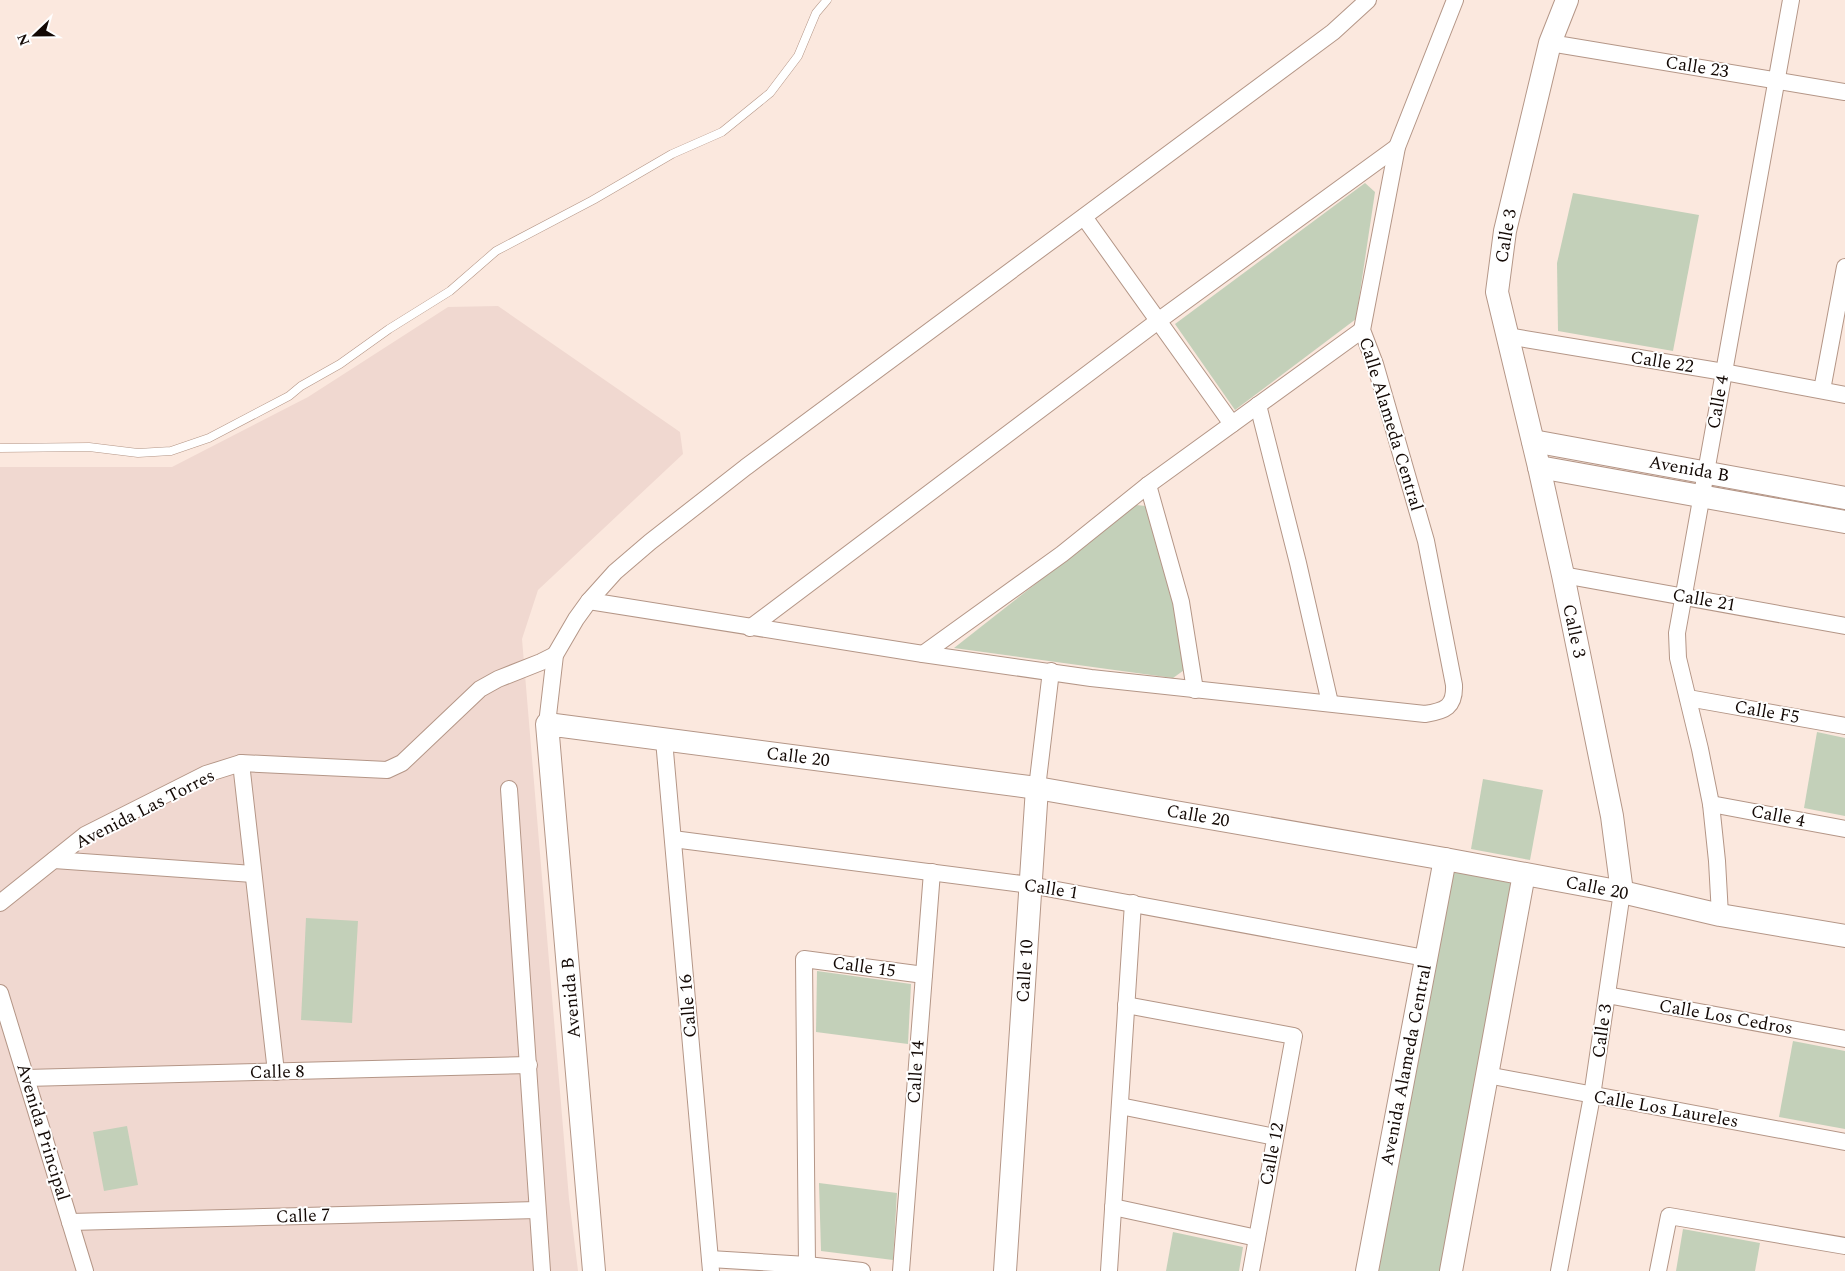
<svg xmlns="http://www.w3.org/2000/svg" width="1845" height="1271" font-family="Spectral,serif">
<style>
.industrial{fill:#f0d8d0}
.green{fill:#c3d0b9}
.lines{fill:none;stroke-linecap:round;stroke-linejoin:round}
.lane-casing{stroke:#b49687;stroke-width:9}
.street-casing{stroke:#b49687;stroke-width:18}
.secondary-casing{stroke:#b49687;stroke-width:24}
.lane{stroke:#fff;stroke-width:8}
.street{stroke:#fff;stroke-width:16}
.secondary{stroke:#fff;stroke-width:22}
.labels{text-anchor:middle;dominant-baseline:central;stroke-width:4;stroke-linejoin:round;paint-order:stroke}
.street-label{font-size:18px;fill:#130905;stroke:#fff}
</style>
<rect width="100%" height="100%" fill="#fbe8de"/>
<path class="industrial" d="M498,306L680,432L683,454L538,590L522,639L569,1199L578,1271H0V467H172L308,397L448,307Z"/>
<g class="green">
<path d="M1365,183L1375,192L1356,319L1235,410L1175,324Z"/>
<path d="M1573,193L1699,215L1673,351L1558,331L1557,263Z"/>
<path d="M1136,505L1146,506L1170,590L1187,668L1173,678L954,648Z"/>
<path d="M1817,732L1845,738V816L1804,808Z"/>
<path d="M1483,779L1543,790L1530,860L1471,849Z"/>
<path d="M1450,871L1512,883L1441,1271H1377Z"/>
<path d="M306,918L358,921L352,1023L301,1020Z"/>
<path d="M817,971L911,984L908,1044L816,1032Z"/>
<path d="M1793,1041L1845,1051V1129L1779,1117Z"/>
<path d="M127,1126L138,1185L104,1191L93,1132Z"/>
<path d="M819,1183L897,1193L893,1260L821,1251Z"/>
<path d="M1683,1229L1760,1243L1755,1271H1676Z"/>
<path d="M1173,1232L1243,1247L1239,1271H1166Z"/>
</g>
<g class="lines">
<g class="lane-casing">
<path id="lane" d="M0,448L89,447L138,453L171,451L209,438L289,396L301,386L340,364L389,329L450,291L496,251L593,200L672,154L722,132L770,93L798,56L816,13L827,0"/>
</g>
<g class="street-casing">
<g id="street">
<path d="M1550,43L1845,92"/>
<path d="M1084,217L1232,424"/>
<path d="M1507,336L1724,372L1845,395"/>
<path d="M1822,390L1845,267"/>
<path d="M1258,405L1298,563L1330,703"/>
<path d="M1148,485L1181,602L1195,690"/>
<path d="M1563,575L1845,626"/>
<path d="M589,601L923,654L1091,678L1425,714C1445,711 1455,707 1454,685L1426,541L1375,364L1362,330L1397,147L1455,0"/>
<path d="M750,628L1158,321L1397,147"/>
<path d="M923,654L1062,554L1148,485L1362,330"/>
<path d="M1688,698L1845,726"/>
<path d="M547,724L555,655L576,619L589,601L615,572L650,542L746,467L1333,32L1368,0"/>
<path d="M664,740L711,1271"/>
<path d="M241,763L276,1072"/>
<path d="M1037,788L1051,671"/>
<path d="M509,789L542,1271"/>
<path d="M1711,804L1845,829"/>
<path d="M673,839L1030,885L1425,958"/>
<path d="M54,860L253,874"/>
<path d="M0,903L85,835L206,774L241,763L387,770L402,763L480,689L498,679L541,662L555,655"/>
<path d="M1720,915L1717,861L1711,804L1700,749L1678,658L1677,633L1791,0"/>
<path d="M0,993L85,1271"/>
<path d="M1607,995L1845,1039"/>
<path d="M1126,1005L1294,1036L1251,1271"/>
<path d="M1487,1075L1845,1142"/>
<path d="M26,1078L529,1065"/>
<path d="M1120,1106L1275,1137"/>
<path d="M1113,1207L1257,1238"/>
<path d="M70,1222L537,1210"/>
<path d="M710,1259L807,1265L862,1271"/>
<path d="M807,1265L804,959L924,975"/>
<path d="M901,1271L932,872"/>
<path d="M1109,1271L1133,903"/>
<path d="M1559,1271L1592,1096L1622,892"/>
<path d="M1658,1271L1669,1216L1845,1246"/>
</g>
</g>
<g class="secondary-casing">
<g id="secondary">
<path d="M1567,0L1550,43L1505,231L1497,292L1539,467L1563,575L1612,816L1622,892"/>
<path d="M1533,441L1845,498"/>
<path d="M1539,467L1845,522"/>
<path d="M594,1271L547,724L1037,788L1445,859L1622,892L1720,915L1845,936"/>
<path d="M1005,1271L1037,788"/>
<path d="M1367,1271L1445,859"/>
<path d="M1451,1271L1524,874"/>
</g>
</g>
<use href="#lane" class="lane"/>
<use href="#street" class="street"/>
<use href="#secondary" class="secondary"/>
</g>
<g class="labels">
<g class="street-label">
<text transform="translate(1697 67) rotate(9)">Calle 23</text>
<text transform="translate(1506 236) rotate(-80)">Calle 3</text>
<text transform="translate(1662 362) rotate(9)">Calle 22</text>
<text transform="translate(1718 402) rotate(-80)">Calle 4</text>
<text transform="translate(1391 424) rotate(73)">Calle Alameda Central</text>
<text transform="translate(1689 469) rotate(10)">Avenida B</text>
<text transform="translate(1704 600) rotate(10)">Calle 21</text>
<text transform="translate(1574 631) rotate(78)">Calle 3</text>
<text transform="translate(1767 712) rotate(10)">Calle F5</text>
<text transform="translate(798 757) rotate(7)">Calle 20</text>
<text transform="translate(145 809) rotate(-27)">Avenida Las Torres</text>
<text transform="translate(1198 816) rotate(10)">Calle 20</text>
<text transform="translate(1778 816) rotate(11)">Calle 4</text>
<text transform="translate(1597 888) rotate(11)">Calle 20</text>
<text transform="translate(1051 889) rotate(9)">Calle 1</text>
<text transform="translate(864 967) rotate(8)">Calle 15</text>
<text transform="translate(1025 971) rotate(-86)">Calle 10</text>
<text transform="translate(571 998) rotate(-95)">Avenida B</text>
<text transform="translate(688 1006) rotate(-95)">Calle 16</text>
<text transform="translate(1726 1017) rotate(10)">Calle Los Cedros</text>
<text transform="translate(1602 1031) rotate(-82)">Calle 3</text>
<text transform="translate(1406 1065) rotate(-79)">Avenida Alameda Central</text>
<text transform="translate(277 1072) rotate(-1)">Calle 8</text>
<text transform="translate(916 1072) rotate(-86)">Calle 14</text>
<text transform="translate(1666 1109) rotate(10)">Calle Los Laureles</text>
<text transform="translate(43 1132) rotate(73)">Avenida Principal</text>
<text transform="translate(1272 1154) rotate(-79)">Calle 12</text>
<text transform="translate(303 1216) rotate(-2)">Calle 7</text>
</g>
</g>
<g transform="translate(35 35) rotate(248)" stroke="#ffffff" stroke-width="4" paint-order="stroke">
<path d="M0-4L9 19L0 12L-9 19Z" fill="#130905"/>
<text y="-8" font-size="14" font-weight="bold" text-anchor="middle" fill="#130905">N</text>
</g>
</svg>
